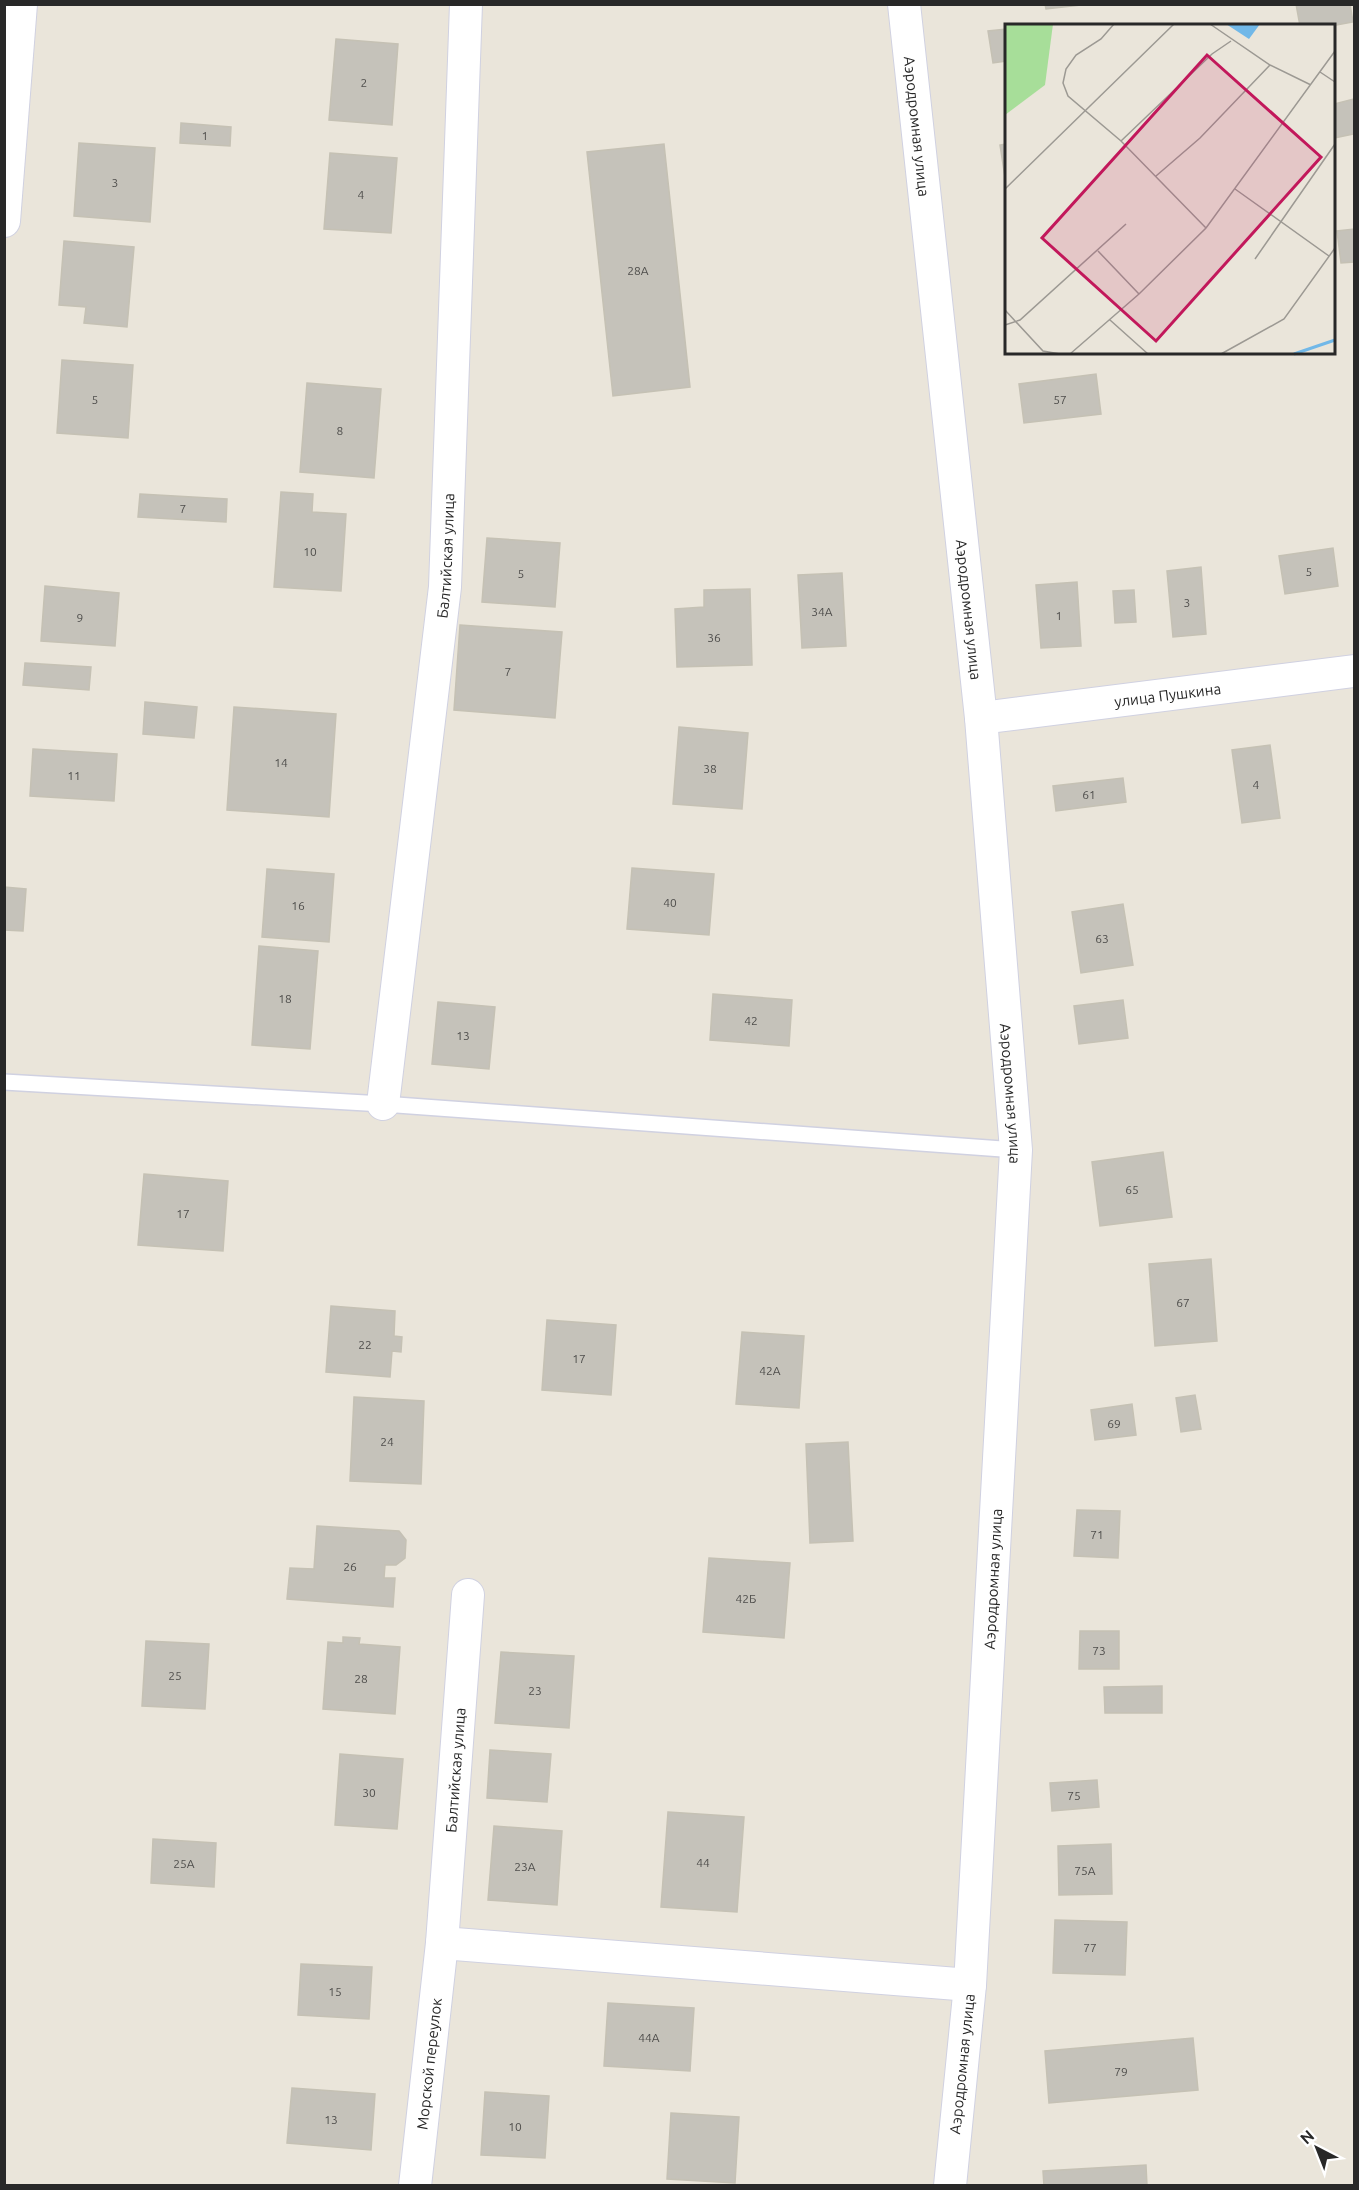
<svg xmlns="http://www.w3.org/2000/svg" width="1359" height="2190" font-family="Ubuntu,sans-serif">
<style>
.building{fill:#c5c2ba;stroke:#c5c1b4;stroke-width:1.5}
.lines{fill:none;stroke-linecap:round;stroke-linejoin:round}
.service-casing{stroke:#d0d1e1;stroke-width:18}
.minor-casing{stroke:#d0d1e1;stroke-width:34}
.service{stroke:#fff;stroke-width:15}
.minor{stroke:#fff;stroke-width:32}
.labels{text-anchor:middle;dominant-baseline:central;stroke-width:6;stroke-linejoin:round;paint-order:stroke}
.number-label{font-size:12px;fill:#4f4e4c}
.street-label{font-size:15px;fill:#282828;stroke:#fff}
.inset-river{fill:none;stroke:#71b8e8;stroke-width:3}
.inset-road{fill:none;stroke:#9c9993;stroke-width:1.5}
.view{fill:#c2185b;fill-opacity:0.15;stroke:#c2185b;stroke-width:3}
.inset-edge{fill:none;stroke:#282828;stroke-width:3}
</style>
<rect width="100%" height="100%" fill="#eae5da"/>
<g class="building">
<path d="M1045,4H1090L1046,9Z"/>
<path d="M1296,4H1350L1353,22L1331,26H1300Z"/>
<path d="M1006,29V61L993,63L988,31Z"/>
<path d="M336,39L398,44L392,125L329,120Z"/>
<path d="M1354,99V134L1334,138V104Z"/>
<path d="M181,123L231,127L230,146L180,143Z"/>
<path d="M79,143L155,148L150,222L74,216Z"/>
<path d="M664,144L690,387L613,396L587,152Z"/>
<path d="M1006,144V177H1005L1000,145Z"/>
<path d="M330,153L397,158L391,233L324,229Z"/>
<path d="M1354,229V262L1341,263L1337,231Z"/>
<path d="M64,241L134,247L127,327L84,323L86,307L59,305Z"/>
<path d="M62,360L133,365L128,438L57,433Z"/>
<path d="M1096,374L1101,414L1024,423L1019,384Z"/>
<path d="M307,383L381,389L374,478L300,472Z"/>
<path d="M281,492L313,494L312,512L346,514L341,591L274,587Z"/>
<path d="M140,494L227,499L226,522L138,517Z"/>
<path d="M487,538L560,543L555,607L482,602Z"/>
<path d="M1333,548L1338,586L1285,594L1279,556Z"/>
<path d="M1201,567L1206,634L1173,637L1167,571Z"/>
<path d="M842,573L846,646L802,648L798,575Z"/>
<path d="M1077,582L1081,646L1041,648L1036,585Z"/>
<path d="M45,586L119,593L115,646L41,641Z"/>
<path d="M750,589L752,665L677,667L675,609L704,607V590Z"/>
<path d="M1134,590L1136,622L1115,623L1113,591Z"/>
<path d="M460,625L562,632L555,718L454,710Z"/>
<path d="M25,663L91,667L89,690L23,685Z"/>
<path d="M145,702L197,707L194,738L143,734Z"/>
<path d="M234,707L336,714L329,817L227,810Z"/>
<path d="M679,727L748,733L742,809L673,804Z"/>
<path d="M1270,745L1280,818L1242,823L1232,750Z"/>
<path d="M33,749L117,754L114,801L30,796Z"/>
<path d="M1123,778L1126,802L1056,811L1053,786Z"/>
<path d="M632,868L714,874L709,935L627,929Z"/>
<path d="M267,869L334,874L329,942L262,937Z"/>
<path d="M4,887L26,889L23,931L4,930Z"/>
<path d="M1123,904L1133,965L1081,973L1072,912Z"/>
<path d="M259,946L318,951L310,1049L252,1045Z"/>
<path d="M713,994L792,1000L789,1046L710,1040Z"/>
<path d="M1123,1000L1128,1038L1079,1044L1074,1006Z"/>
<path d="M438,1002L495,1007L489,1069L432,1064Z"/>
<path d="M1163,1152L1172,1217L1100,1226L1092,1162Z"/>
<path d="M144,1174L228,1181L223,1251L138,1245Z"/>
<path d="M1211,1259L1217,1341L1155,1346L1149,1264Z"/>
<path d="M331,1306L395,1311L394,1336L402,1337L401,1352L392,1351L390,1377L326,1372Z"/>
<path d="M547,1320L616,1325L611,1395L542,1390Z"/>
<path d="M742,1332L804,1336L799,1408L736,1404Z"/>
<path d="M1195,1395L1201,1429L1181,1432L1176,1398Z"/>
<path d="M354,1397L424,1401L421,1484L350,1481Z"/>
<path d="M1132,1404L1136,1435L1095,1440L1091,1410Z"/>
<path d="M848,1442L853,1541L810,1543L806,1444Z"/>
<path d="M1077,1510L1120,1511L1118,1558L1074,1556Z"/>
<path d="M317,1526L399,1531L406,1540L405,1558L396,1565H385L384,1578H395L393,1607L287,1599L290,1568L314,1569Z"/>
<path d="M709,1558L790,1563L784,1638L703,1632Z"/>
<path d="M1080,1631H1119V1669H1079Z"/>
<path d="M343,1637L360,1638L359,1644L400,1647L395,1714L323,1709L328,1642L343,1643Z"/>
<path d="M146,1641L209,1644L205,1709L142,1706Z"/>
<path d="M501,1652L574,1656L569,1728L495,1723Z"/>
<path d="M1162,1686V1713H1105L1104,1687Z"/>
<path d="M490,1750L551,1754L547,1802L487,1798Z"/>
<path d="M340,1754L403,1759L397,1829L335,1825Z"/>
<path d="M1097,1780L1099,1807L1052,1811L1050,1783Z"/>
<path d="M668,1812L744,1817L737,1912L661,1907Z"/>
<path d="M494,1826L562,1831L557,1905L488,1900Z"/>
<path d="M153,1839L216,1843L214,1887L151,1883Z"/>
<path d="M1111,1844L1112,1894L1059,1895L1058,1846Z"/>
<path d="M1055,1920L1127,1922L1125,1975L1053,1973Z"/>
<path d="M301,1964L372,1967L369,2019L298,2015Z"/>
<path d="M608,2003L694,2008L690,2071L604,2066Z"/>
<path d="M1193,2038L1198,2090L1049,2103L1045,2051Z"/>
<path d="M292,2088L375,2094L371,2150L287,2143Z"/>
<path d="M485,2092L549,2096L545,2158L481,2155Z"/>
<path d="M671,2113L739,2117L735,2183L667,2179Z"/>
<path d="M1146,2165L1147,2186H1044L1043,2171Z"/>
</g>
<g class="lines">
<g class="service-casing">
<path id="service" d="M4,1082L383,1104L1016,1150"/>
</g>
<g class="minor-casing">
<g id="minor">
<path id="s1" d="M904,4L981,718L1016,1150L970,1985L950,2186"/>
<path d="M4,221L21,4"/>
<path id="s2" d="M981,718L1354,671"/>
<path id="s3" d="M383,1104L445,587L466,4"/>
<path d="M442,1943L970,1985"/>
<path id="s4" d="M415,2186L442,1943L468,1595"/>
</g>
</g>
<use href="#service" class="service"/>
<use href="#minor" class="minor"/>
</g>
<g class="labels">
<g class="number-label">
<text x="364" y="82">2</text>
<text x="205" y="135">1</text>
<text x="115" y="182">3</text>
<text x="361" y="194">4</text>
<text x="638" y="270">28А</text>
<text x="95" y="399">5</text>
<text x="1060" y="399">57</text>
<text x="340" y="430">8</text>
<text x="183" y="508">7</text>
<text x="310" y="551">10</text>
<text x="1309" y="571">5</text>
<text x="521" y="573">5</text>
<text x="1187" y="602">3</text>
<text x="822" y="611">34А</text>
<text x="1059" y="615">1</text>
<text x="80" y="617">9</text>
<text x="714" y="637">36</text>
<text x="508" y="671">7</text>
<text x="281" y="762">14</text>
<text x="710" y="768">38</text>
<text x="74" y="775">11</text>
<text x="1256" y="784">4</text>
<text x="1089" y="794">61</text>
<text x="670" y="902">40</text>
<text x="298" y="905">16</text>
<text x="1102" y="938">63</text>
<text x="285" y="998">18</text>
<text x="751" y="1020">42</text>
<text x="463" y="1035">13</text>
<text x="1132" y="1189">65</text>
<text x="183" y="1213">17</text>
<text x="1183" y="1302">67</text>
<text x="365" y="1344">22</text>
<text x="579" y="1358">17</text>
<text x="770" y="1370">42А</text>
<text x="1114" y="1423">69</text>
<text x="387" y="1441">24</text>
<text x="1097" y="1534">71</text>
<text x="350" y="1566">26</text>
<text x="746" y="1598">42Б</text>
<text x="1099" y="1650">73</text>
<text x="175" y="1675">25</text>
<text x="361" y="1678">28</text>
<text x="535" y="1690">23</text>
<text x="369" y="1792">30</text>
<text x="1074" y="1795">75</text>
<text x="703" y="1862">44</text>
<text x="184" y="1863">25А</text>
<text x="525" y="1866">23А</text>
<text x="1085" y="1870">75А</text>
<text x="1090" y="1947">77</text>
<text x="335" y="1991">15</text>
<text x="649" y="2037">44А</text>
<text x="1121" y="2071">79</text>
<text x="331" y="2119">13</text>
<text x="515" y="2126">10</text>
</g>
<g class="street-label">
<text stroke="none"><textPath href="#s1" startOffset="123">Аэродромная улица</textPath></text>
<text stroke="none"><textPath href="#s3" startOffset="552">Балтийская улица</textPath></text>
<text stroke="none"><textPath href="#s1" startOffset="609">Аэродромная улица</textPath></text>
<text stroke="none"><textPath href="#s2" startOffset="188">улица Пушкина</textPath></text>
<text stroke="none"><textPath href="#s1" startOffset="1095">Аэродромная улица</textPath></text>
<text transform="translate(993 1579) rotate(-87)">Аэродромная улица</text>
<text stroke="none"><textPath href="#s4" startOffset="418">Балтийская улица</textPath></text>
<text stroke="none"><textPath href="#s4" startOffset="123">Морской переулок</textPath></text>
<text transform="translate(962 2064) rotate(-84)">Аэродромная улица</text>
</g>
</g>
<g transform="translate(1005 24)">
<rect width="330" height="330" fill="#eae5da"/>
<path d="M0,0H48L40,61L0,91Z" fill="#a7de99"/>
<path d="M221,0H255L244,15Z" fill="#71b8e8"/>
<path class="inset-river" d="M289,330L330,316"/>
<path class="inset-road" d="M109,0L96,15L71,31L61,45L58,59L63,72L116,117L201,204M205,0L265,41L306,61M315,48L330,58M116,117L207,30L226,17M151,152L195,114L265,41M0,165L169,0M230,165L324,232M93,227L134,270M250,235L330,120M0,286L38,327L55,330M105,296L143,330M0,301L15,296L121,200M65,330L134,270L201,204L330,27M216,330L279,295L330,224"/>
<path class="view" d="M202,31L316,133L151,317L37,214Z"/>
<rect width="330" height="330" class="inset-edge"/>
</g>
<rect width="1359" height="2190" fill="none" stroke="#282828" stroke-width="12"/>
<g transform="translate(1317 2148) rotate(318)" stroke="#ffffff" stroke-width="4.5" paint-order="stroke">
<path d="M0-4.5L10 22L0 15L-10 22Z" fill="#282828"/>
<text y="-9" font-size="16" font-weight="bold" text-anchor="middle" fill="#282828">N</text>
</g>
</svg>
